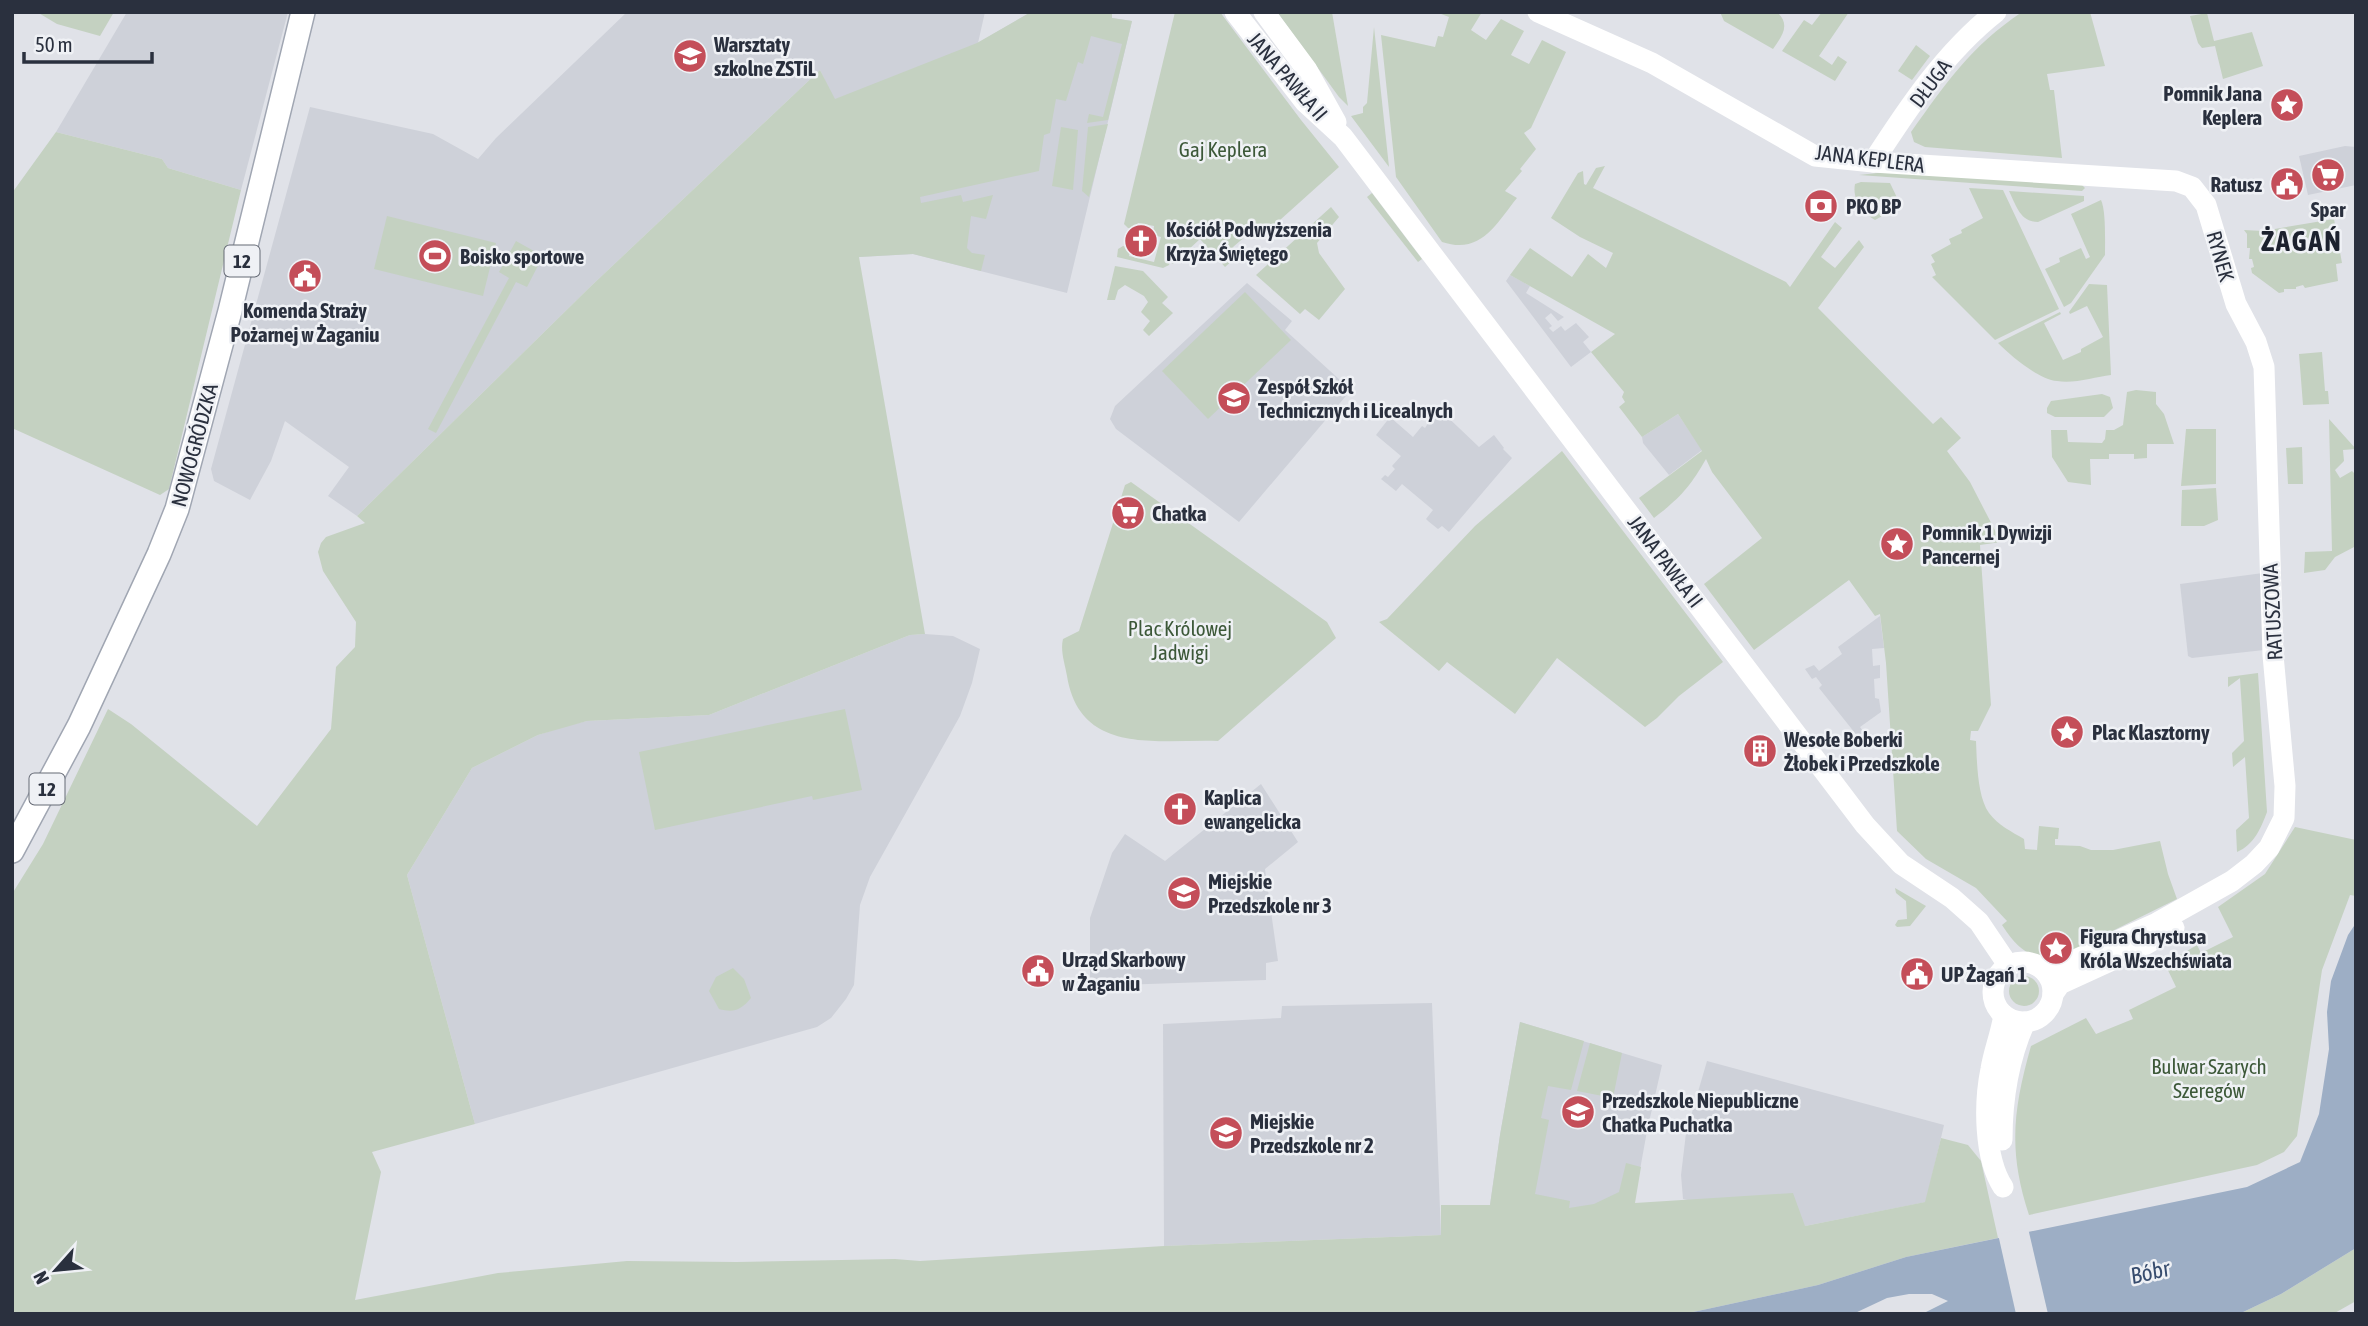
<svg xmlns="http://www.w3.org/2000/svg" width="2368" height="1326" font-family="'Asap Condensed',sans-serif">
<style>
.built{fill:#ced1d9}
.green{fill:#c4d1c1}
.water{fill:#9daec5}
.pier{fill:#e0e2e8}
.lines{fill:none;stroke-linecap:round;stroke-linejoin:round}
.primary-casing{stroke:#a0a6b2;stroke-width:26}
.secondary{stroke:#fff;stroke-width:21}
.primary{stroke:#fff;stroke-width:23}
.labels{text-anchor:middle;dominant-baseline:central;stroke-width:5;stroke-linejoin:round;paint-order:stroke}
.shield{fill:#eff1f5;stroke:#656a75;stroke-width:2}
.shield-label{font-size:19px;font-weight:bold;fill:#2a303e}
.poi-label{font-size:21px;font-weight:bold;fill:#2a303e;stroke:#eff1f5;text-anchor:start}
.street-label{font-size:21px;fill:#2a303e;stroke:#eff1f5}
.park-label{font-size:21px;fill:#3c5838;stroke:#eff1f5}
.water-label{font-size:23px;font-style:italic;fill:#374c6e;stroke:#eff1f5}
.district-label{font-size:28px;font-weight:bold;letter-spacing:2px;fill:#1c212e;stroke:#eff1f5}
</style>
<rect width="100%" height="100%" fill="#e0e2e8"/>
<g class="built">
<path d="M127,12H288L241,190L168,168L162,159L56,132Z"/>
<path d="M627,12H985L978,43L1031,12L1066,34L1073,12H1112V18L1132,21L1067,293L913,254L859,257L834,99L820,70L590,287L357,516L328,496L349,467L285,421L271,461L250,500L214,481L211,469L310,107L433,134L478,159L496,138Z"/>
<path d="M2345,146L2356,147V185L2308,195L2299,156Z"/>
<path d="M1510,275L1530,286L1526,293L1564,317L1558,321L1551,313L1545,318L1552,326L1549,328L1553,332L1561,326L1565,331L1576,323L1589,337L1583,342L1591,352L1571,367L1506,281Z"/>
<path d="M1247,283L1292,321L1285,330L1351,390L1239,522L1116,429L1110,419L1115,406Z"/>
<path d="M1438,408L1479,447L1494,435L1504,448L1503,449L1512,458L1449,532L1442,526L1438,529L1428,521L1426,519L1433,510L1402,484L1396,491L1381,479L1385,475L1388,477L1395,469L1392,466L1401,456L1376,435L1390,417L1413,437L1422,426L1425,428Z"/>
<path d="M1678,414L1702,450L1669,475L1643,443L1642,437Z"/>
<path d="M2263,573L2264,650L2192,658L2188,656L2180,584Z"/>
<path d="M1880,616L1884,648L1872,649L1873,666L1880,665V678L1874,679L1875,698L1879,699L1881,712L1860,727L1865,734L1859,738L1819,688L1822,685L1816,677L1812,679L1805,669L1814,665L1819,671L1842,654L1838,647Z"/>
<path d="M925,634L953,636L980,649L972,683L960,716L870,877L860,905L854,985L846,999L831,1018L817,1027L475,1124L407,875L472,768L538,735L566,726L587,721L709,715L910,635Z"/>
<path d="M1261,784L1298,842L1265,869L1278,961L1266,963V980L1090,986V918L1112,853L1125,834L1165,861Z"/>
<path d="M1432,1003L1441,1235L1164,1246L1163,1024L1281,1018L1282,1006Z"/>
<path d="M1520,1022L1662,1065L1647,1131L1634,1203L1571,1210L1490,1205L1500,1135Z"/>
<path d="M1707,1061L1944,1125L1926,1202L1805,1226L1683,1199L1681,1175L1686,1133Z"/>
</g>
<g class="green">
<path d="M37,12H114L100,36L57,24Z"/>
<path d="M1031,12H1112V18L1132,21L1108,120L1087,123L1089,114L1103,117L1122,44L1091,36L1083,64L1078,62L1066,101L1056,99L1050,133L1044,135L1039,171L920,197L921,203L961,195L963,202L993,195L986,219L971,216L967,248L972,253L985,255L981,271L913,254L859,257L925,634L910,635L709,715L587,721L538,735L472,768L407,875L475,1124L372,1152L381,1172L355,1300L498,1273L627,1261L737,1262L895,1259L920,1261L1164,1246L1441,1235V1205H1490L1500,1135L1520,1022L1584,1041L1571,1090L1548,1086L1541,1118L1549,1120L1535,1194L1570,1201L1569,1208L1594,1204L1619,1192L1626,1163L1641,1167L1635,1203L1793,1193L1805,1226L1925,1202L1941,1138L1968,1145L1981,1161L1998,1238L1906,1257L1818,1285L1684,1314H12V894L43,844L108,709L131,724L257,826L331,729L336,667L355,647L356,622L323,571L318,552L321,543L326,537L365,523L357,516L590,287L820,70L835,99L977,43Z"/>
<path d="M1175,12H1220L1301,120L1339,167L1260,238L1247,235L1233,247L1239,255L1225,267L1200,239L1173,264L1170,261L1169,265L1163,268L1117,257L1118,249L1123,246L1131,248L1129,256L1154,262L1161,237L1153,235L1154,226L1138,223L1135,230L1128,228L1124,224Z"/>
<path d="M1277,12H1332L1348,106L1339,97Z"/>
<path d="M1436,12H1482L1471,30L1486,40L1501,19L1524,31L1511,55L1529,64L1542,40L1566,52L1531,128L1524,133L1536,149L1520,169L1522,171L1505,191L1517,198C1496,224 1481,255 1442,242L1396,177L1381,35L1435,47L1438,36L1443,37L1449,17Z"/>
<path d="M1720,12H1777C1791,25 1782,36 1773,49L1724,21Z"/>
<path d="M1822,12H1849L1819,56L1832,65L1838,56L1847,62L1835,81L1782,51L1804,20L1812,25Z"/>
<path d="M2022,12H2090L2105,66L2047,74L2050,90H2054L2062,158L1925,147L1914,142L1911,132C1947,82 1970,47 2022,12Z"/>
<path d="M2207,13L2214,41L2252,32L2263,66L2223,79L2215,46L2202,48L2198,43L2190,16Z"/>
<path d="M1374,27L1389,167L1351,116L1363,113V107L1367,103Z"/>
<path d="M1916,45L1930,56L1912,80L1898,71Z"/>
<path d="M1108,124L1089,197L1082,191L1088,127Z"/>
<path d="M1061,127L1078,130L1073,190L1052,186Z"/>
<path d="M56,132L162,159L168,168L241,190L169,489L160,495L12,428V193Z"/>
<path d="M1605,166L1593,188L1786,282L1790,287L1835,222L1842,228L1821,257L1835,268L1859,240L1864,247L1818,308L1933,424L1941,417L1961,438L1947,451L1970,482L2001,542L1980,545L1991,705L1978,731H1971L1970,740L1976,741C1977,761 1977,796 1989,813C1998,825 2012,832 2024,839L2025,849L2037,850L2039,826L2059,828L2058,839H2055V845L2080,846L2091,850H2113L2160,841L2168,874L2177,899L2082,946L2083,951C2044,960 2027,964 2002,925L2007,921L1976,888L1926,859L1897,831L1886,663L1880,614L1875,616L1849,580L1754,650L1704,584L1762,538L1712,472L1706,459C1690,487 1680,498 1654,518L1639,498L1702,451L1678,414L1642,437L1619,407L1625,402L1622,397L1624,392L1591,352L1615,334L1510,275L1530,248L1572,277L1588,254L1606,268L1613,253L1580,237L1551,218L1578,173L1583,171L1584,184L1586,185L1596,168Z"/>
<path d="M1886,172L2082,185L2085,188L2082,191L1859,175Z"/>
<path d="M1861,182L1890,183L1901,206L1875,220C1862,213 1852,199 1855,184Z"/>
<path d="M1969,188L2003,190L2059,309L1995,340L1932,277L1936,275L1931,264L1935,262L1931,255L1951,244L1949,239L1962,233L1961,230L1983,218Z"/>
<path d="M2009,191L2084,196V201L2038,222C2020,222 2016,205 2009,191Z"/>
<path d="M1372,193L1422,259L1418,262L1367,197Z"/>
<path d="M2101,200C2106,210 2105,241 2105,255L2071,303L2064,307L2045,269L2060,262L2059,258L2081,248L2086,259L2090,257L2071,214Z"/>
<path d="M1331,207L1339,217L1317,243L1319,253L1345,289L1319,320L1305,309L1300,314L1256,275Z"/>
<path d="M387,216L496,243L483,296L374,269Z"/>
<path d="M2334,219L2342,263L2336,264L2338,281L2305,288L2303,285L2296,287V289H2284V292L2279,293L2252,273L2251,268L2254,267L2252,259H2249L2250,248H2247V234L2244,230L2263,231Z"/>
<path d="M516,241L543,256L527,287L516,282L436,433L428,429L509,278L499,272Z"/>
<path d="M1115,266L1143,271L1168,297L1162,303L1173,313L1149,336L1143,330L1150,321L1141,312L1148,302L1144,296L1125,285L1118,290L1115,300H1107Z"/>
<path d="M2089,284L2107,285L2111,375C2095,377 2074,384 2057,381C2038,379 2011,356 1998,343L2060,312L2061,314L2044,323L2063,360L2081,352V349L2103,337L2087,306L2070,314L2069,312Z"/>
<path d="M1245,292L1291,340L1208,419L1162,371Z"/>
<path d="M2322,352L2325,391H2328L2329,404L2303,405L2299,354Z"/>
<path d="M2136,390L2156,392V404L2164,414L2174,444H2147V458L2134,459V454H2109V459H2090L2091,485L2068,482L2052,457L2051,430H2067L2068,442L2102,443L2105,439L2106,430H2114L2123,425L2127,392Z"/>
<path d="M2102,394L2110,397L2113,408L2104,417H2055L2047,413V408L2051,401Z"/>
<path d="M2329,419L2356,449L2343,450L2344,461L2335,470L2340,478L2352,471L2356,475V546L2335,557L2325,570L2304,573L2305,552L2332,551Z"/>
<path d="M2186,429H2216V484L2181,486Z"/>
<path d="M2302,447L2303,484H2288L2286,448Z"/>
<path d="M1562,451L1723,662L1679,696L1657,718L1645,727L1557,658L1515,714L1447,662L1439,671L1379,622L1387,619L1475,526Z"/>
<path d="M1131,482L1327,622L1336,638L1218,741C1157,739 1080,756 1067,676C1065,664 1060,651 1063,639L1079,631L1125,485Z"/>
<path d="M2216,488L2218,520L2204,526H2181L2182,490Z"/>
<path d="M2258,673L2267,812C2261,828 2254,845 2237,852L2236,830L2249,818L2245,757L2233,767L2232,753L2244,741L2240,678L2228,687V677Z"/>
<path d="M845,709L862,790L813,800L812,796L655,830L639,752Z"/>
<path d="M2295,827L2356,840V896L2350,895L2322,970L2297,1136L2284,1152L2257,1165L2029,1215C2008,1151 2013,1110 2031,1046L2086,1018L2096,1034L2133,1019L2129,1010L2176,987L2165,964L2197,945L2201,953L2233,937L2218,907L2265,874Z"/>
<path d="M1895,888L1926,906L1910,926L1897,927L1895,925L1898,920L1907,919L1906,901L1896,893Z"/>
<path d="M733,968L744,979L751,998C741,1010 734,1013 719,1009L709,991L716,977Z"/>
<circle cx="2024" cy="991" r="15"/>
<path d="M1590,1043L1622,1053L1613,1098L1577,1091Z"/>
<path d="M2356,1248V1301L2333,1314H2239L2281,1294Z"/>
</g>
<path class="water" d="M2356,923V1248L2281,1294L2239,1314H1922L1948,1301L1932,1294H1909L1887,1298L1853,1314H1684L1818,1285L1906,1257L2247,1187L2300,1162L2319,1114L2329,1049L2327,1012L2331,981L2348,935Z"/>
<path class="pier" d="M2028,1228L2048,1314H2016L1998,1234Z"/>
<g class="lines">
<g class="primary-casing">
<path id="primary" d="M12,851L79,726L159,554L177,509L230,311L303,12"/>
</g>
<g class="secondary">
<path d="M1235,12L1305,102L1343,137L1865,825L1901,864L1952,898L1979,922L2008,965"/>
<path d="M1264,12L1307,70L1336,122"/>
<path d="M1538,12L1652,63L1815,156L1873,162L2176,181L2192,187L2206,205L2236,304L2256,342L2264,367L2273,655L2285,786L2284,818L2269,848L2254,864L2232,881L2157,923L2068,963L2053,968L2037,965"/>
<path d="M1873,162C1908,108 1945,52 1996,12"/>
<circle cx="2023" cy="992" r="30"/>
<path d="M2053,994L2060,984L2143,946L2174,928"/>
<path d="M2002,1140C2002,1098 2008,1060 2025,1022"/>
<path d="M2003,1187C1984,1158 1984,1103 1991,1069C1994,1051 2001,1034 2004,1015"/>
</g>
<use href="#primary" class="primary"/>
</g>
<defs>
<g id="school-disc" transform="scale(1.75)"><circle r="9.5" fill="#c44e59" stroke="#eff1f5"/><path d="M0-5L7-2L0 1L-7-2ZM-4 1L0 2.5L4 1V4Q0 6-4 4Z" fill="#fff"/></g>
<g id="sight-disc" transform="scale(1.75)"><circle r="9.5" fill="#c44e59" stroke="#eff1f5"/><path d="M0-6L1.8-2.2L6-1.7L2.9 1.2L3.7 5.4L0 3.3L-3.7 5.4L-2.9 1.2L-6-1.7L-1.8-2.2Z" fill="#fff"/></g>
<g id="supermarket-disc" transform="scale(1.75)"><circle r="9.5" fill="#c44e59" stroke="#eff1f5"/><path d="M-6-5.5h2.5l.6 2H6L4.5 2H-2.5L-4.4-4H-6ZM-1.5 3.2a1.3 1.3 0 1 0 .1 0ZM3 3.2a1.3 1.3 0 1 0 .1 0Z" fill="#fff"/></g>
<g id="civic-disc" transform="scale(1.75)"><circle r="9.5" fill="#c44e59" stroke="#eff1f5"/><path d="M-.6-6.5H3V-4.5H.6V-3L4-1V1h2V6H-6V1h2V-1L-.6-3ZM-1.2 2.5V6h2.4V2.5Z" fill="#fff"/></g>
<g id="bank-disc" transform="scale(1.75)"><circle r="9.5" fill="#c44e59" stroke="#eff1f5"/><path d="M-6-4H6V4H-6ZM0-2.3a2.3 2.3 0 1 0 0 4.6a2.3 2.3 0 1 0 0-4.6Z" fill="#fff"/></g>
<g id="church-disc" transform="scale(1.75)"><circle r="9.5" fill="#c44e59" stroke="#eff1f5"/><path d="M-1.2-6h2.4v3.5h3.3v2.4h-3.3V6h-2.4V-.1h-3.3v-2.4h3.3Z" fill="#fff"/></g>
<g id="stadium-disc" transform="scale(1.75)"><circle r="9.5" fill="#c44e59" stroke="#eff1f5"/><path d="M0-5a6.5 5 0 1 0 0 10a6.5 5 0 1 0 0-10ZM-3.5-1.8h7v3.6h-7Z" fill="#fff"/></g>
<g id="building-disc" transform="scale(1.75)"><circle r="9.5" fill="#c44e59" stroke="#eff1f5"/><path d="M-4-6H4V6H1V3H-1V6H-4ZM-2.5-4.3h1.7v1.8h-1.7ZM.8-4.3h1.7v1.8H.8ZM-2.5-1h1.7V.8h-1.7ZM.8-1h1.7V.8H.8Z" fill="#fff"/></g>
</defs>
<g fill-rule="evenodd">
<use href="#school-disc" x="690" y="56"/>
<use href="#sight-disc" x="2287" y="105"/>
<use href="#supermarket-disc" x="2328" y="175"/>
<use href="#civic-disc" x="2287" y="184"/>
<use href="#bank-disc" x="1821" y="206"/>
<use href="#church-disc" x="1141" y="241"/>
<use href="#stadium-disc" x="435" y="256"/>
<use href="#civic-disc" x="305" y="276"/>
<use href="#school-disc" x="1234" y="398"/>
<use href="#supermarket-disc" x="1128" y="513"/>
<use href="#sight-disc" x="1897" y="544"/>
<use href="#sight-disc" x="2067" y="732"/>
<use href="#building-disc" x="1760" y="751"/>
<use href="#church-disc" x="1180" y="809"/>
<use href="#school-disc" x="1184" y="893"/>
<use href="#sight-disc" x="2056" y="948"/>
<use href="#civic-disc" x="1038" y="971"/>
<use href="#civic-disc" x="1917" y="974"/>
<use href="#school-disc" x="1578" y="1112"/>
<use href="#school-disc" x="1226" y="1133"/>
</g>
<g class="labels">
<g class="shield">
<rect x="224.5" y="245.5" width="35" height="31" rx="5"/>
<rect x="29.5" y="773.5" width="35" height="31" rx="5"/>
</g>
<g class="shield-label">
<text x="242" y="261">12</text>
<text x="47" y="789">12</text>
</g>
<g class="poi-label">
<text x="714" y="44">Warsztaty<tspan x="714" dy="24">szkolne ZSTiL</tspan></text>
<text x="2262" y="93" text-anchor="end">Pomnik Jana<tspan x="2262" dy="24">Keplera</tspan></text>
<text x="2262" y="184" text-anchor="end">Ratusz</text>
<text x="1846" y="206">PKO BP</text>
<text x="2328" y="209" text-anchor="middle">Spar</text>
<text x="1166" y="229">Kościół Podwyższenia<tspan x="1166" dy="24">Krzyża Świętego</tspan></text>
<text x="460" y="256">Boisko sportowe</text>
<text x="305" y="310" text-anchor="middle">Komenda Straży<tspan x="305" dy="24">Pożarnej w Żaganiu</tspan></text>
<text x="1258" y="386">Zespół Szkół<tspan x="1258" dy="24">Technicznych i Licealnych</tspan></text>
<text x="1152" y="513">Chatka</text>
<text x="1922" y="532">Pomnik 1 Dywizji<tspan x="1922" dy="24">Pancernej</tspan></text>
<text x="2092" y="732">Plac Klasztorny</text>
<text x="1784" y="739">Wesołe Boberki<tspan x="1784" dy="24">Żłobek i Przedszkole</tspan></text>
<text x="1204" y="797">Kaplica<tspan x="1204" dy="24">ewangelicka</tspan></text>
<text x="1208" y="881">Miejskie<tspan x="1208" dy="24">Przedszkole nr 3</tspan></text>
<text x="2080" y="936">Figura Chrystusa<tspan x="2080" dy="24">Króla Wszechświata</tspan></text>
<text x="1062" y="959">Urząd Skarbowy<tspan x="1062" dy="24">w Żaganiu</tspan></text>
<text x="1941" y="974">UP Żagań 1</text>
<text x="1602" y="1100">Przedszkole Niepubliczne<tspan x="1602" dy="24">Chatka Puchatka</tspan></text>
<text x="1250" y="1121">Miejskie<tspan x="1250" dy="24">Przedszkole nr 2</tspan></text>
</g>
<g class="street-label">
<text transform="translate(1288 76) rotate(49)">JANA PAWŁA II</text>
<text transform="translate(1930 83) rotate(-53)">DŁUGA</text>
<text transform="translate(1870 158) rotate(7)">JANA KEPLERA</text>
<text transform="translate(2221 256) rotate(74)">RYNEK</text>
<text transform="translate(194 445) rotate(-75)">NOWOGRÓDZKA</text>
<text transform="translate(1666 561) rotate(53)">JANA PAWŁA II</text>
<text transform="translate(2272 612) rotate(-93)">RATUSZOWA</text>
</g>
<g class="park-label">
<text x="1223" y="149">Gaj Keplera</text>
<text x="1180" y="628">Plac Królowej<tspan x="1180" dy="24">Jadwigi</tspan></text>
<text x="2209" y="1066">Bulwar Szarych<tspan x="2209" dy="24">Szeregów</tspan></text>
</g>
<g class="water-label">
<text transform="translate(2150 1272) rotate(-13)">Bóbr</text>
</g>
<g class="district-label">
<text x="2302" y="241">ŻAGAŃ</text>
</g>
</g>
<rect width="2368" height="1326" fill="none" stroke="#2a303e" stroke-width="28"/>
<g transform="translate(56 1270) rotate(243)" stroke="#eff1f5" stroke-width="5" paint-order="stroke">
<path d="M0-5L12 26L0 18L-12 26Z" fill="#2a303e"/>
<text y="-10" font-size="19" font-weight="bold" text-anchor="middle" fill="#2a303e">N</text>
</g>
<path d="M24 52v10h128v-10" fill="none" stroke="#2a303e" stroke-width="3.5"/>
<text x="35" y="52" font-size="21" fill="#2a303e" stroke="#eff1f5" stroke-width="5" paint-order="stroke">50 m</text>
</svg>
